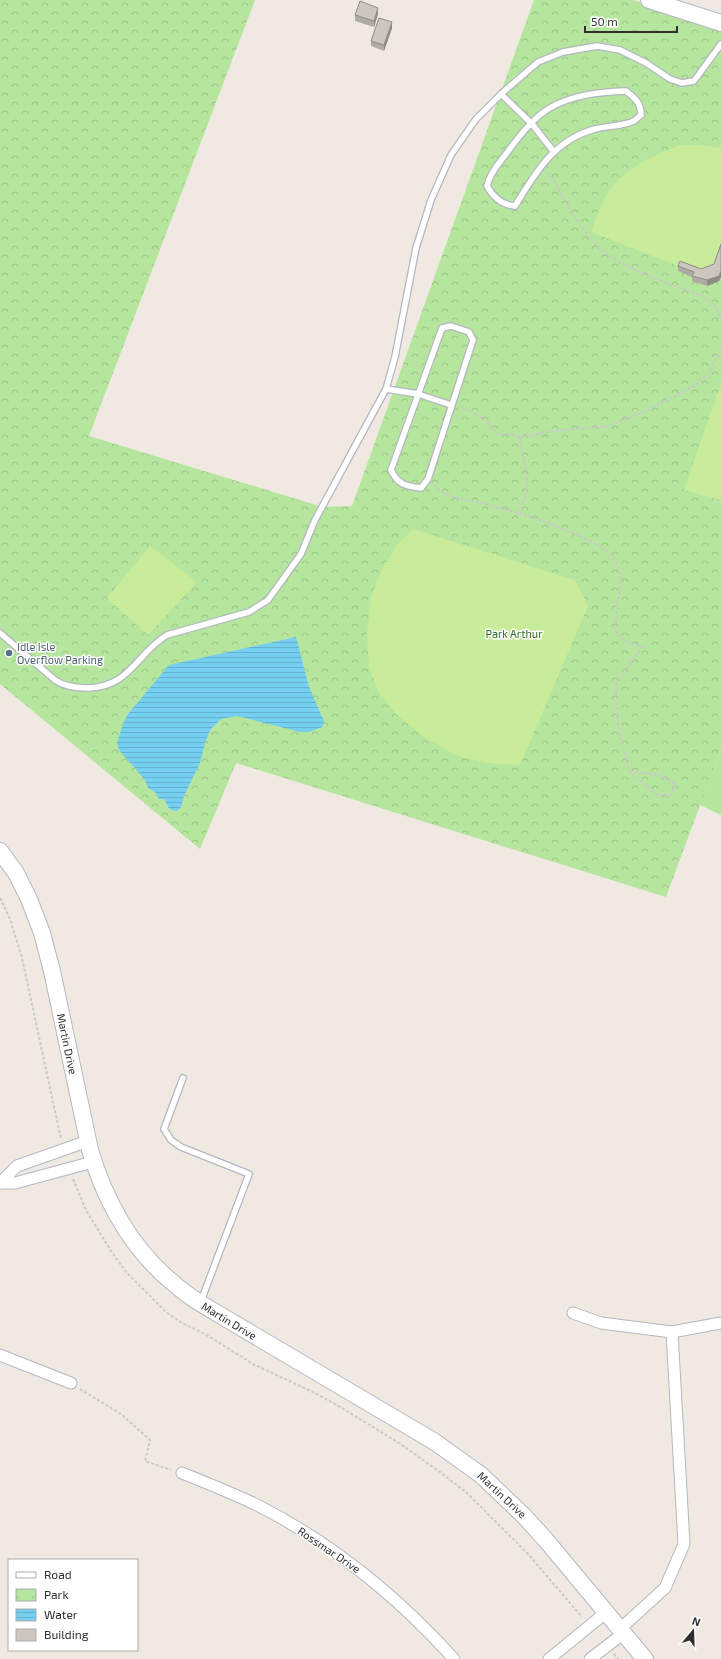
<svg xmlns="http://www.w3.org/2000/svg" width="721" height="1659" viewBox="0 0 721 1659" font-family="'Exo 2',sans-serif">
	<defs>
		<pattern id="park-crowns" width="20" height="18" patternUnits="userSpaceOnUse"><rect width="20" height="18" fill="#b6e59e"/><path d="M2 6a3 3 0 1 1 6 0M12 15a3 3 0 1 1 6 0" fill="none" stroke="#9dc588"/></pattern>
		<pattern id="water-rules" width="6" height="5" patternUnits="userSpaceOnUse"><rect width="6" height="5" fill="#75cff0"/><path d="M0 2.5h6" fill="none" stroke="#66b2ce"/></pattern>
	</defs>
	<rect width="100%" height="100%" fill="#efe9e1"/>
	<polygon fill="#b6e59e" points="721,749 721,815 700,805"/>
	<polygon fill="url(#park-crowns)" points="0,0 255,0 89,436 323,507 352,506 534,0 634,0 721,32 721,749 666,897 236,763 200,849 0,684"/>
	<g fill="#c9ec9a">
		<path d="M681,145H702L721,148V250L714,270L701,275L591,232C595,222 598,212 602,203C618,171 650,156 681,145Z"/>
		<polygon points="721,383 721,500 684,490"/>
		<polygon points="413,529 575,580 588,606 520,765 486,763 455,755 423,736 397,715 379,693 369,667 367,634 371,598 381,571 397,545"/>
		<polygon points="150,546 197,582 148,635 107,598"/>
	</g>
	<path fill="url(#water-rules)" d="M296,637L309,687L324,721L322,727L309,732H300L237,716L221,719L210,730L205,743L200,763L184,796L181,807L177,811C168,811 168,806 164,799H159L155,792L148,788L145,780L119,750L117,743L123,724L128,714L169,665Z"/>
	<g fill="none" stroke-linecap="round" stroke-linejoin="round">
		<g stroke="#b4b7c1" stroke-width="8">
			<g id="lane">
				<path d="M626,91C635,98 641,103 641,115C639,116 637,119 634,121C624,126 606,126 595,129C554,140 536,172 515,206C502,205 493,197 487,186C490,174 498,164 506,154C517,139 531,120 548,109C571,95 599,92 626,91Z"/>
				<polyline points="501,94 532,124 554,152"/>
				<path d="M451,326L469,332L473,340L428,479L421,488C406,486 398,485 391,470L442,328Z"/>
				<polyline points="386,389 418,394 451,405"/>
				<path d="M0,633L55,680C65,687 76,688 88,688C130,687 136,654 167,635L249,612L268,600L301,554L315,520L386,389L395,357L416,248L431,200L451,155L476,119L501,94L538,62L563,52L597,46L620,50L646,63L670,79L682,83L694,81L721,44"/>
				<polyline points="183,1078 164,1129 171,1140 181,1147 249,1174 201,1301"/>
			</g>
		</g>
		<g stroke="#b4b7c1" stroke-width="13">
			<g id="street">
				<polyline points="0,1183 17,1166 88,1141"/>
				<polyline points="0,1183 15,1183 93,1162"/>
				<polyline points="573,1313 601,1323 672,1332 684,1544 665,1588 620,1629"/>
				<polyline points="672,1332 721,1323"/>
				<polyline points="0,1355 71,1383"/>
				<path d="M182,1473C207,1483 232,1493 257,1505C332,1543 398,1597 454,1659"/>
				<polyline points="549,1659 598,1619 605,1610"/>
				<polyline points="590,1659 624,1633"/>
			</g>
		</g>
		<g stroke="#b4b7c1" stroke-width="18">
			<g id="secondary">
				<polyline points="649,0 721,23"/>
				<path d="M0,851L16,873L29,899L42,933L52,971L90,1150C105,1200 131,1248 172,1282C186,1295 203,1305 220,1315L435,1442L481,1475L525,1517L545,1539L645,1659"/>
			</g>
		</g>
		<g stroke="#c9c9c9" stroke-width="2" stroke-dasharray="3 2" stroke-linecap="butt">
			<path d="M547,173C554,179 557,187 562,196C570,210 579,224 589,237C613,268 667,282 704,297L713,303L721,319"/>
			<path d="M461,408C477,413 487,419 497,434L513,435L520,437L553,431L609,426L646,411L696,385L708,374L721,349"/>
			<polyline points="520,437 527,480 527,489 520,513"/>
			<path d="M434,486C445,498 469,500 485,504C521,513 557,524 591,542C599,546 607,550 613,557C626,571 616,605 616,622C616,626 615,631 618,634C622,641 635,644 642,647L616,684L618,725L629,771L659,775L676,784L670,796L655,794L629,771"/>
			<polyline points="0,898 10,919 22,958 61,1139"/>
			<polyline points="73,1179 86,1210 111,1251 126,1272 166,1312 182,1323 205,1334 253,1364 317,1394 342,1408 399,1443 440,1472 467,1493 528,1554 582,1617"/>
			<polyline points="80,1389 121,1414 150,1440 145,1461 171,1470"/>
			<polyline points="614,1654 618,1659"/>
		</g>
		<use href="#lane" stroke="#fff" stroke-width="5.5"/>
		<use href="#street" stroke="#fff" stroke-width="11"/>
		<use href="#secondary" stroke="#fff" stroke-width="16"/>
	</g>
	<g fill="#afaba4">
		<polygon points="378,14 374,27 355,21 355,15"/>
		<polygon points="392,28 384,51 371,46 371,41"/>
		<polygon points="721,244 721,277 719,281 707,286 692,281 692,277 678,271 678,266 701,269 714,264"/>
	</g>
	<g fill="#8e8b86">
		<polygon points="378,8 378,14 374,27 374,21"/>
		<polygon points="392,22 392,28 384,51 384,45"/>
		<polygon points="721,271 721,277 719,281 707,286 707,280"/>
	</g>
	<g fill="#cbc7bf" stroke="#8e8b86">
		<polygon points="360,1 378,8 374,21 355,15"/>
		<polygon points="379,18 392,22 384,45 371,41"/>
		<polygon points="721,244 721,271 719,276 707,280 692,276 694,272 678,266 680,261 701,269 714,264"/>
	</g>
	<circle fill="#5c6f8a" stroke="#fff" stroke-width="1.5" cx="9" cy="653" r="4"/>
	<g text-anchor="middle" stroke-width="3" stroke-linejoin="round" paint-order="stroke">
		<g font-size="11" fill="#2c6e1b" stroke="#fff">
			<text x="514" y="638">Park Arthur</text>
		</g>
		<g font-size="11" fill="#4e5e75" stroke="#fff" text-anchor="start">
			<text x="17" y="651">Idle Isle<tspan x="17" dy="13">Overflow Parking</tspan></text>
		</g>
		<g font-size="11" fill="#2e2e2e" stroke="#fff">
			<text transform="translate(67 1044) rotate(78)" y="4">Martin Drive</text>
			<text transform="translate(229 1321) rotate(31)" y="4">Martin Drive</text>
			<text transform="translate(502 1495) rotate(43)" y="4">Martin Drive</text>
			<text transform="translate(329 1550) rotate(34)" y="4">Rossmar Drive</text>
		</g>
	</g>
	<rect x="8" y="1559" width="130" height="92" fill="#ffffff" stroke="#ababab"/>
	<rect x="16" y="1572" width="20" height="6" fill="#ffffff" stroke="#ababab"/>
	<text x="44" y="1579" font-size="12" fill="#2e2e2e">Road</text>
	<rect x="16" y="1589" width="20" height="12" fill="url(#park-crowns)" stroke="#ababab"/>
	<text x="44" y="1599" font-size="12" fill="#2e2e2e">Park</text>
	<rect x="16" y="1609" width="20" height="12" fill="url(#water-rules)" stroke="#ababab"/>
	<text x="44" y="1619" font-size="12" fill="#2e2e2e">Water</text>
	<rect x="16" y="1629" width="20" height="12" fill="#cbc7bf" stroke="#ababab"/>
	<text x="44" y="1639" font-size="12" fill="#2e2e2e">Building</text>
	<g transform="translate(693 1631) rotate(19)" stroke="#ffffff" stroke-width="3" paint-order="stroke">
	<path d="M0-3L7 15L0 10L-7 15Z" fill="#2e2e2e"/>
	<text y="-6" font-size="11" font-weight="bold" text-anchor="middle" fill="#2e2e2e">N</text>
	</g>
	<path d="M585 26v6h92v-6" fill="none" stroke="#2e2e2e" stroke-width="2"/>
	<text x="591" y="26" font-size="12" fill="#2e2e2e" stroke="#ffffff" stroke-width="3" paint-order="stroke">50 m</text>
</svg>
